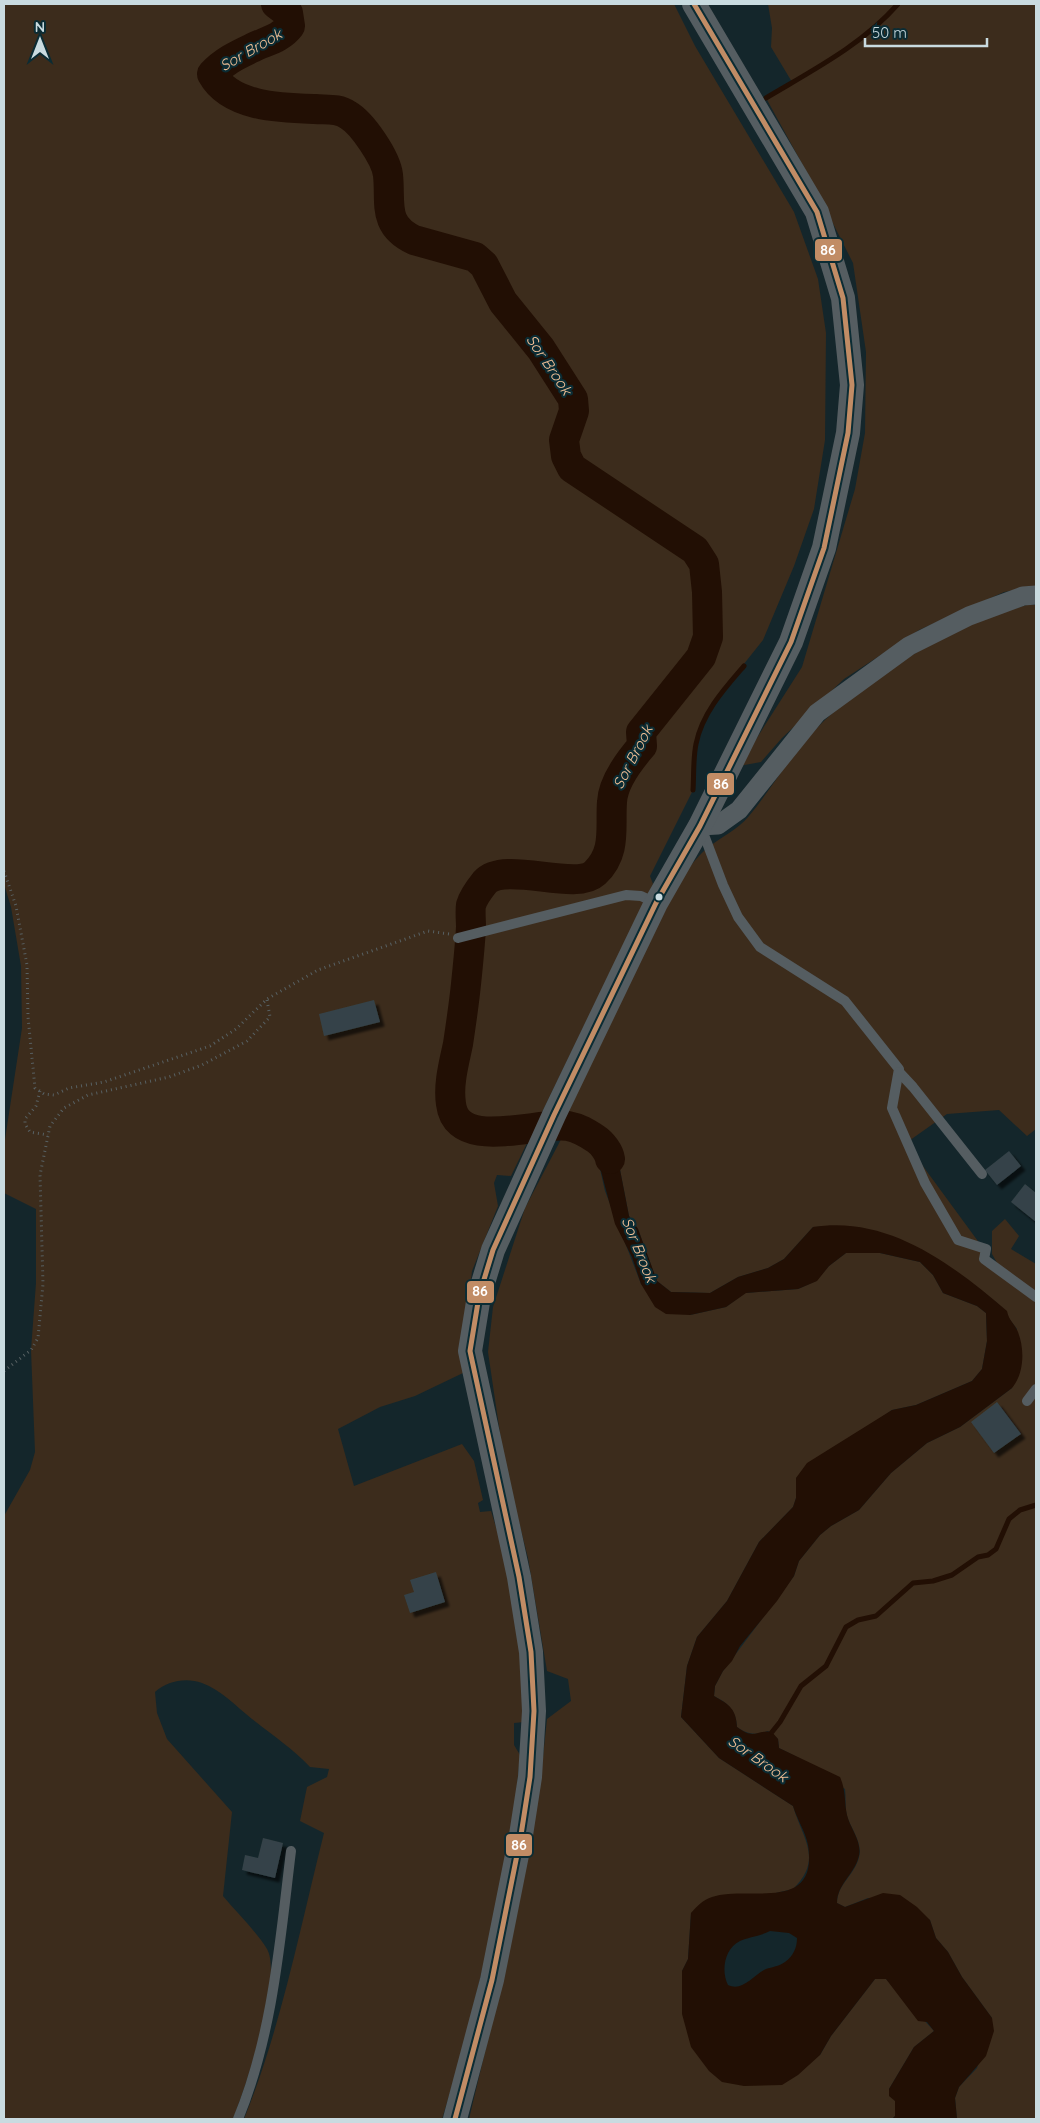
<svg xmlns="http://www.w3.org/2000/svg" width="1040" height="2123" viewBox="0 0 1040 2123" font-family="Quicksand,sans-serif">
	<defs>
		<filter id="shadow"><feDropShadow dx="4.5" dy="4.5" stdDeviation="1" flood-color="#0009"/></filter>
	</defs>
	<rect width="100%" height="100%" fill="#14262b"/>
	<g fill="#3c2c1c">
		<path d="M4,4H674L695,46L794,212L818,279L826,333L825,440L814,509L794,566L763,640L720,694L704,720L696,743L693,790L650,876L653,884L511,1176L497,1175L494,1183L498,1206L472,1271L465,1329L463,1373L415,1396L380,1407L338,1429L354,1486L462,1444L474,1461L483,1500L478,1503L480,1512L491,1511L513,1581L522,1649L524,1722L514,1723V1745L520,1755L513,1827L487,1951L459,2063L442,2119H244C281,2028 300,1928 324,1833L300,1821L307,1787L327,1777L329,1769L310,1767C293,1749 272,1735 252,1719C236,1706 221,1690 202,1683C186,1677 167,1681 155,1692L157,1713L167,1739L232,1812L223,1896C237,1913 256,1931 267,1949C283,1977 245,2089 233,2119H4V1516L30,1470L35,1452L31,1350L36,1283V1209L4,1193V1146L22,1028L21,966L11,907L4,884Z"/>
		<polygon points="768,4 1036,4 1036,586 1004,592 919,630 844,679 782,738 761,762 739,766 802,667 855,489 865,433 866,352 853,263 811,180 766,98 792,82 771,47 772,28"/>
		<path d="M1027,605H1036V1129L1027,1136L999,1110L947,1114L906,1143L983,1248L984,1259L1001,1270L992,1254V1231L1005,1219L1019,1236L1011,1249L1036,1264V2119H957L955,2098L959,2087L977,2068L992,2018L962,1977L948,1952L936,1938L930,1920L868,1898L845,1907L837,1903C837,1884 855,1875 859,1857C863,1843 851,1829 847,1816C845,1808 846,1797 845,1789L801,1759L779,1748L778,1739L768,1731C756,1735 748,1735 737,1727C736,1710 729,1704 714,1696L715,1686L723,1671L794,1576L799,1561L820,1535L831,1526L859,1510L891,1473L927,1443L960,1427L1012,1388L1017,1329L997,1303L976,1286L844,1226L813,1227L784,1259L768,1268L738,1277L710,1293L671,1292L657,1281L638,1229L629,1216L615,1144L584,1132L597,1156L605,1191L641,1284L690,1315L726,1307L745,1293L798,1289L816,1281L829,1266L846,1253H880L920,1262L933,1275L943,1293L977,1306L986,1313L987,1341L982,1369L972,1381L916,1405L892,1410L796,1478V1498L793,1507L759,1542L727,1601L697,1637L687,1666L681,1717L719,1758L793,1806C802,1838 824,1859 793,1889L691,1913L688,1959L682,1971L683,1990L820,2055L831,2036L875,1979H886L934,2031L914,2047L889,2089L895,2101V2116L892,2119H469L494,2014L541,1776L547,1719L571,1701L568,1679L547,1671L528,1558L505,1467L488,1352L493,1307L525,1208L568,1126H561L681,877C690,867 699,854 710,846C723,836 737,830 749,816C769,792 785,764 806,740C855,683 954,623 1027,605Z"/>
	</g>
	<path fill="#220f04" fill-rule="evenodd" d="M584,1131L615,1144L629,1216L638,1229L657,1281L671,1292L710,1293L738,1277L768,1268L784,1259L813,1227C889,1215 953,1265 1007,1311C1009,1321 1015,1324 1018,1332C1025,1350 1024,1374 1012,1388L960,1427L927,1443L891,1473L859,1510L831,1526L820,1535L799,1561L794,1576L777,1601L740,1646L732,1661L723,1671L715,1686L714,1696C730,1705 736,1709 737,1727C755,1741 757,1729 772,1732L778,1739L779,1748L840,1777C846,1790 844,1801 847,1815C850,1829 864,1843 858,1859C853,1875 837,1885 837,1903L845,1907L883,1893L900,1895L917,1907L930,1920L936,1938L948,1952L962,1977L992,2018L994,2031L986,2056L959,2087L955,2098L957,2119H892L895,2116V2101L889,2096V2089L914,2047L934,2031L927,2022L918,2021L886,1979H875L831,2036L820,2055L798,2075L782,2085L744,2086L722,2082L709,2071L691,2047L682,2014V1971L688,1959L691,1913C697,1906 703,1900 712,1897C748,1885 819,1914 808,1845C806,1833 797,1819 793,1806L719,1758L681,1717L687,1666L697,1637L727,1601L759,1542L793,1507L796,1498V1478L807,1463L892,1410L916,1405L972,1381L982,1369L987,1341L986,1313L977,1306L943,1293L933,1275L920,1262L880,1253H846L829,1266L817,1281L798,1289L746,1293L726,1307L690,1315L666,1314L655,1307L641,1284L632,1257L615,1224L597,1156ZM770,1931L789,1933L797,1938C797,1948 793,1956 785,1962C780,1966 772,1967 766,1969C753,1975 743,1992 728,1985C721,1971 724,1949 740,1941C748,1937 761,1936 770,1931Z"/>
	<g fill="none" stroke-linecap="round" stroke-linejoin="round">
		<g stroke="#220f04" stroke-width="5">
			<path d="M766,98C813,70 862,45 898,4"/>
			<path d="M693,790C694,775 693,758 696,744C702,713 725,688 744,666"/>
			<polyline points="772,1732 780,1722 801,1686 826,1666 846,1627 858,1620 876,1616 913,1583 933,1581 952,1575 978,1557 988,1555 996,1549 1009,1519 1020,1510 1036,1505"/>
		</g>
		<path stroke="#220f04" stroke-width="30" d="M276,4L288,13L290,26C280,39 266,41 252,48C237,55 223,62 212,74C230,107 281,108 315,109C327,110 338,108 348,115C362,123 386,158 388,175C391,203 382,225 414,240L475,257L484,265L503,302L541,349L573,399L574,411L564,440L566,456L572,468L695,550L704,564L707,592L708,637L701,657L641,732L642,746C629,761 613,782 612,802C610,828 617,852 595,873C575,892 505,860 485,882C481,887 473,898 471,905C470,911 471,921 471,927C470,946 468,965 466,984C464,1004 461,1024 458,1044C454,1063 448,1084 451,1104C457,1153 538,1121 568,1126C579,1128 587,1133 596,1139C602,1143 609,1152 610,1159"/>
	</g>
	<g fill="#354348" filter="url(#shadow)">
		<polygon points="374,1000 380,1022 324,1036 319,1014"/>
		<polygon points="1009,1151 1021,1166 997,1185 985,1170"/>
		<polygon points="1025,1184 1036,1193 1036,1222 1011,1202"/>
		<polygon points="997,1402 1021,1434 994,1453 971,1422"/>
		<polygon points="436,1572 445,1602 410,1613 404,1595 414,1592 410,1580"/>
		<polygon points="263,1838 283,1843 275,1878 242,1870 245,1855 258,1858"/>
	</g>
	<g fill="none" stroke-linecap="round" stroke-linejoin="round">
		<g stroke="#586163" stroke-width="3" stroke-dasharray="1 4" stroke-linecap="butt">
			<polyline points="4,871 16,906 27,965 28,1017 35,1088 44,1094 54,1095 69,1088 104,1082 210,1046 236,1029 267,999 318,970 428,931 449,934"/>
			<polyline points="40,1091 36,1106 25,1119 25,1124 30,1132 48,1135"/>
			<polyline points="4,1371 31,1350 38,1338 43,1284 40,1175 50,1126 64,1108 88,1095 169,1077 202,1065 247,1041 270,1017 267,1000"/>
		</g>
		<g stroke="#555d61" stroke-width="10">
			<polyline points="701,827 723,885 738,917 760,947 845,1001 899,1069 892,1108 925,1183 958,1240 986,1249 984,1259 1036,1297"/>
			<polyline points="458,938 626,895 641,896 656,903"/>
			<polyline points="899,1072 913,1087 982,1174"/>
			<polyline points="1027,1401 1036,1389"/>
			<path d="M238,2119C273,2034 280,1941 291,1851"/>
		</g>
		<polyline stroke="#555d61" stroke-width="19" points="700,826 718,825 739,810 817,713 909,646 969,616 1023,596 1036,595"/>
		<polyline stroke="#555d61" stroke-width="24" points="455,2119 492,1980 521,1835 530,1777 534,1711 531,1652 519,1577 470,1351 479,1296 493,1250 554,1115 656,903 700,826 791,642 824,548 848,433 852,385 843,298 817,212 694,4"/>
		<g stroke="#0b2c34" stroke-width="9">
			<polyline id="bus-1" points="455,2119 492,1980 521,1835 530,1777 534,1711 531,1652 519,1577 470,1351 479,1296 493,1250 554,1115 656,903 700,826 791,642 824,548 848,433 852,385 843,298 817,212 694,4"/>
		</g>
		<use href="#bus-1" stroke="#c18c65" stroke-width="5"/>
	</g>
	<circle fill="#c9dbe0" stroke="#0b2c34" stroke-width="2" cx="659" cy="897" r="4.5"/>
	<g text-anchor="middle" stroke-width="4.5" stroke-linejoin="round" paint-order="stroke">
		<g font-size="15" font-style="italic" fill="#f2c096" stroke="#0b2c34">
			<text transform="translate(251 50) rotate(-30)" y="5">Sor Brook</text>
			<text transform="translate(549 365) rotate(56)" y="5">Sor Brook</text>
			<text transform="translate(633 757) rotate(-63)" y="5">Sor Brook</text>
			<text transform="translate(639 1250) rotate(68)" y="5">Sor Brook</text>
			<text transform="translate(758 1759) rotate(35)" y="5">Sor Brook</text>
		</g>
	</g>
	<g stroke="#0b2c34" stroke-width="2">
		<rect x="814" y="238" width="29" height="24" rx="5" fill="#c18c65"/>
		<rect x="706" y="772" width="29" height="24" rx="5" fill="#c18c65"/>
		<rect x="466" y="1280" width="29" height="24" rx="5" fill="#c18c65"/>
		<rect x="505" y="1833" width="28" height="24" rx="5" fill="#c18c65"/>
	</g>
	<g font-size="14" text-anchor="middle" font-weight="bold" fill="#fff">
		<text x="828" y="255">86</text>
		<text x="721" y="789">86</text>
		<text x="480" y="1296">86</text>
		<text x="519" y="1850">86</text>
	</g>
	<rect width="1040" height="2123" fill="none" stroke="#c9dbe0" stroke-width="10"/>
	<g transform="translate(40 40)" stroke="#0b2c34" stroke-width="4" paint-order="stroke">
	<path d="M0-4L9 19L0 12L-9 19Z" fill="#c9dbe0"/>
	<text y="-8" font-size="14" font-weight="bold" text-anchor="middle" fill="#c9dbe0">N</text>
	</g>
	<path d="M865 38v8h122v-8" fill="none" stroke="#c9dbe0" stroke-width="2.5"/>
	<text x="872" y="38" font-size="15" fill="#c9dbe0" stroke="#0b2c34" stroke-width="4" paint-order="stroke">50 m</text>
</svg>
